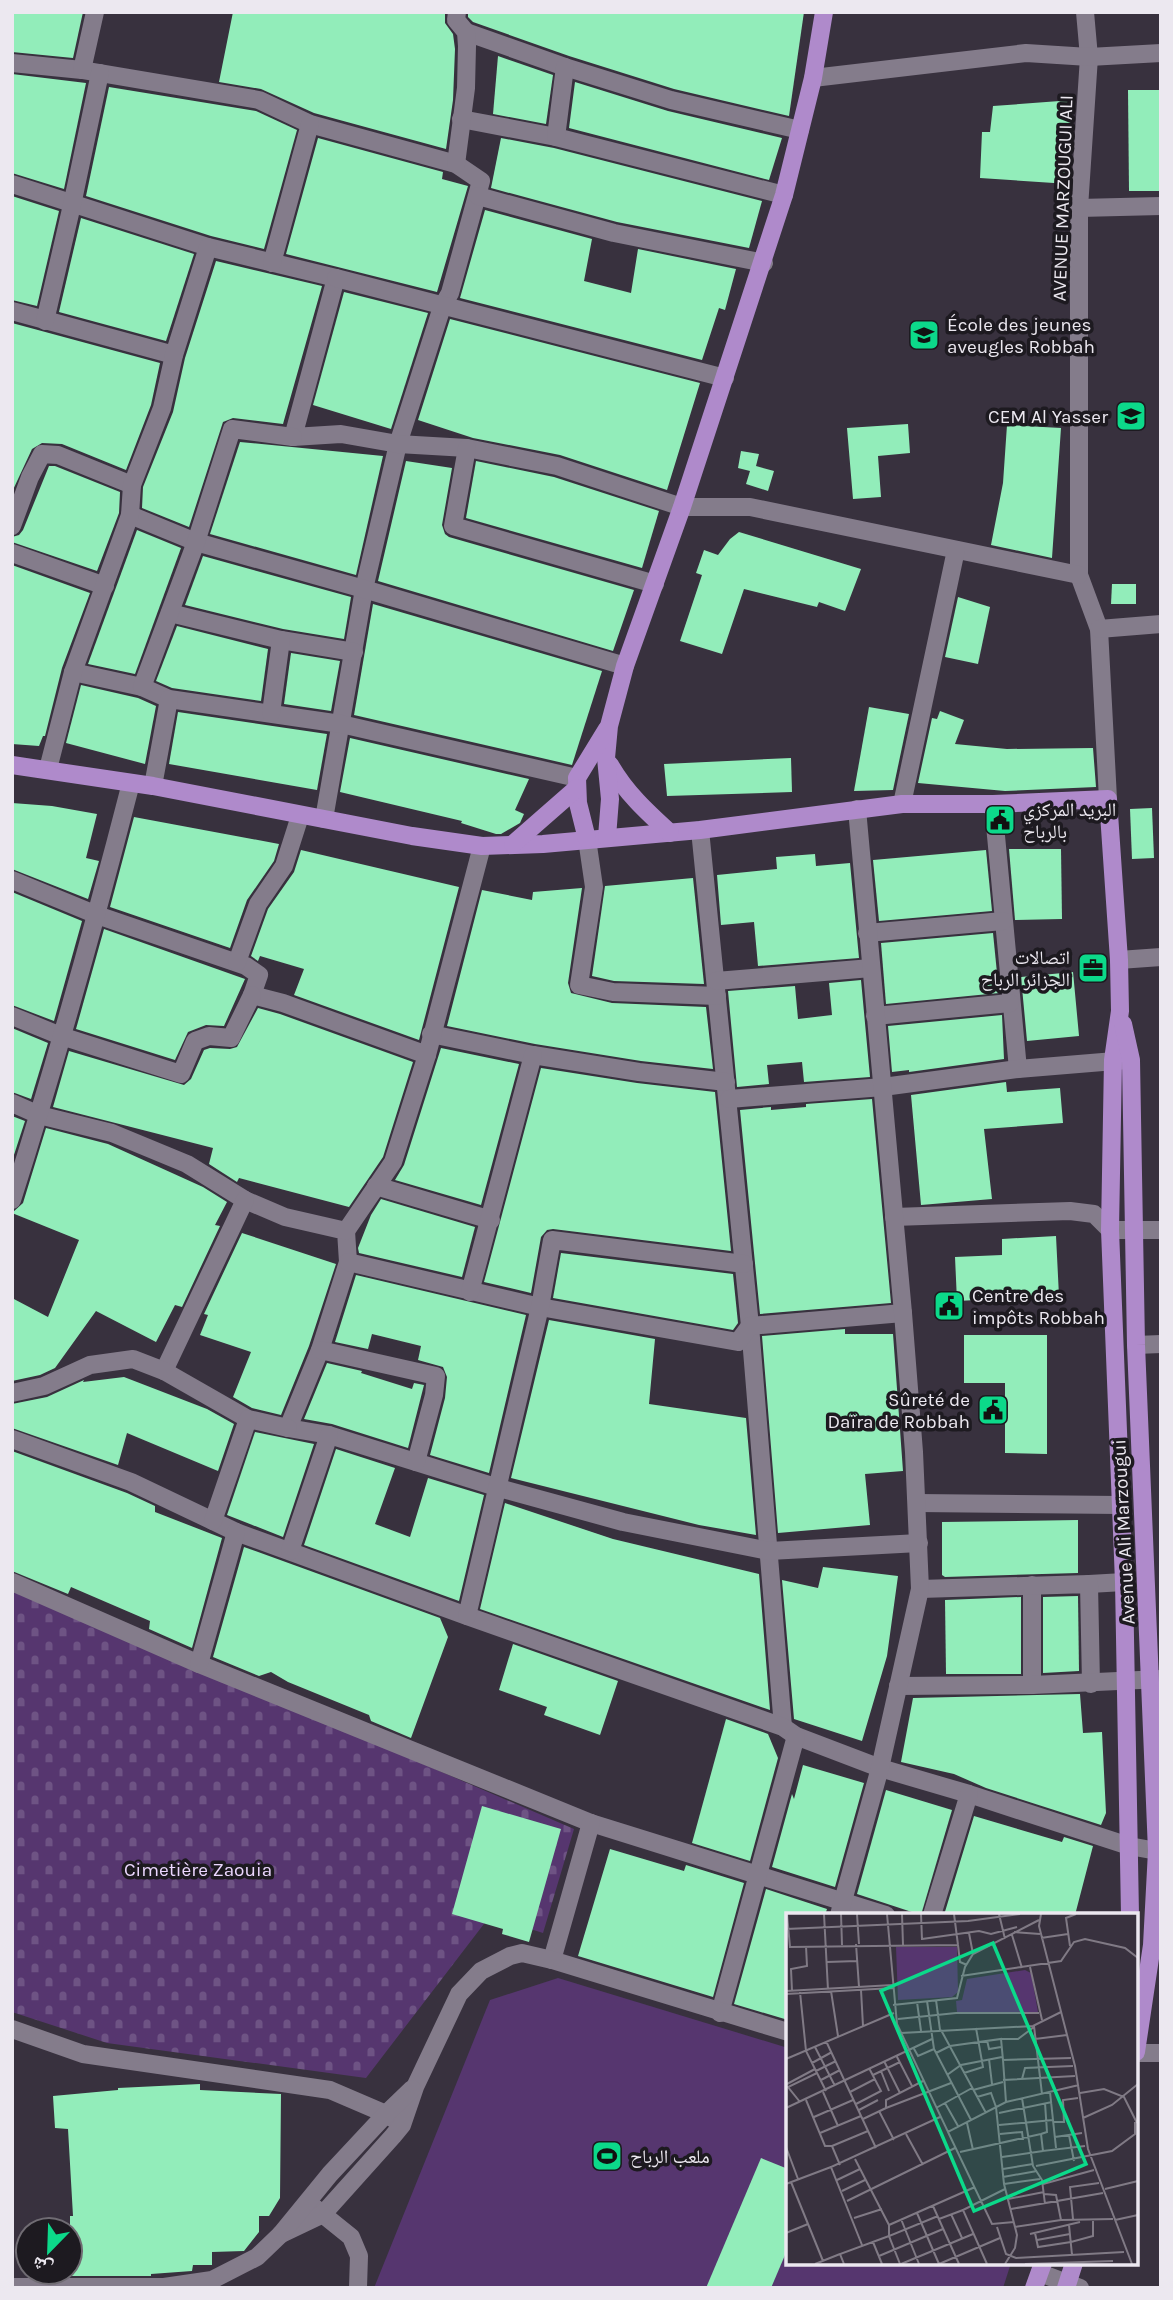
<svg xmlns="http://www.w3.org/2000/svg" width="1173" height="2300" viewBox="0 0 1173 2300" font-family="Karla,'Noto Naskh Arabic',sans-serif">
	<defs>
		<pattern id="cemetery-stones" width="16" height="16" patternUnits="userSpaceOnUse" patternTransform="scale(1.75)"><rect width="16" height="16" fill="#56366f"/><path d="M2 7V4a2 2 0 0 1 4 0v3zM10 15v-3a2 2 0 0 1 4 0v3z" fill="#6e5384"/></pattern>
	</defs>
	<rect width="100%" height="100%" fill="#38313e"/>
	<polygon fill="url(#cemetery-stones)" points="12,1587 574,1829 543,1933 490,1916 366,2078 107,2043 12,2012"/>
	<polygon fill="#56366f" points="558,1978 788,2048 788,2263 1011,2263 1003,2288 374,2288 490,2000"/>
	<g fill="#92edba">
		<polygon points="12,12 83,12 73,58 12,52"/>
		<polygon points="233,12 445,12 445,23 453,34 455,49 453,100 446,149 314,113 261,89 219,82"/>
		<polygon points="468,12 804,12 789,116 674,89 569,56 473,22 468,17"/>
		<polygon points="498,56 553,75 546,124 493,114"/>
		<polygon points="12,74 86,83 64,189 12,173"/>
		<polygon points="575,82 668,111 782,138 769,180 569,128"/>
		<polygon points="109,87 256,111 297,130 264,249 211,236 86,196"/>
		<polygon points="1128,90 1161,90 1161,191 1129,191"/>
		<polygon points="1073,100 1069,184 980,178 982,132 990,132 993,106"/>
		<polygon points="318,138 443,172 442,179 468,186 437,292 286,254"/>
		<polygon points="501,138 554,148 762,201 749,248 617,222 491,188"/>
		<polygon points="12,196 59,211 37,306 12,300"/>
		<polygon points="485,210 592,239 584,281 631,293 638,249 736,269 725,310 719,308 702,360 460,298"/>
		<polygon points="81,218 194,254 166,341 59,312"/>
		<polygon points="216,261 322,286 283,424 233,418 223,422 189,527 142,508 143,487 173,412 185,358"/>
		<polygon points="344,292 428,313 391,429 313,405"/>
		<polygon points="450,319 700,383 667,490 560,455 473,438 418,420"/>
		<polygon points="12,323 160,363 151,405 126,470 62,444 42,443 32,449 12,492"/>
		<polygon points="908,424 910,453 878,456 881,497 853,499 847,428"/>
		<polygon points="1007,425 1061,428 1052,558 991,545 1003,483"/>
		<polygon points="240,442 383,456 356,575 210,534"/>
		<polygon points="741,451 759,454 756,466 774,471 768,491 746,484 750,471 738,468"/>
		<polygon points="406,461 452,468 442,525 445,534 449,537 634,590 613,651 378,581"/>
		<polygon points="476,461 554,477 659,511 642,568 466,518"/>
		<polygon points="49,466 55,466 120,492 119,513 97,571 12,542 12,537 19,535 23,530"/>
		<polygon points="137,530 181,548 135,674 88,664"/>
		<polygon points="739,532 861,569 845,611 819,602 817,607 744,589 722,654 680,641 702,575 696,573 704,550 718,555 730,539"/>
		<polygon points="203,556 351,597 344,639 283,629 185,605"/>
		<polygon points="12,565 90,593 62,668 45,736 43,736 39,746 12,744"/>
		<polygon points="1112,584 1136,584 1136,604 1111,604"/>
		<polygon points="958,597 990,607 978,664 945,657"/>
		<polygon points="373,604 602,671 572,765 354,715"/>
		<polygon points="177,626 268,649 261,701 172,688 156,681"/>
		<polygon points="291,653 340,661 331,711 284,704"/>
		<polygon points="81,685 138,698 156,706 145,764 66,743"/>
		<polygon points="869,707 909,714 893,790 854,791"/>
		<polygon points="940,711 964,720 955,744 1007,749 1093,748 1096,787 1005,791 918,783 932,718 937,719"/>
		<polygon points="178,712 327,734 317,790 169,764"/>
		<polygon points="350,738 529,779 515,810 524,814 520,823 501,834 496,834 461,823 462,821 340,792"/>
		<polygon points="791,758 792,792 667,796 664,764"/>
		<polygon points="12,803 52,806 97,814 86,858 99,861 88,899 12,869"/>
		<polygon points="1152,808 1154,858 1132,859 1130,809"/>
		<polygon points="134,817 279,844 274,861 247,900 230,948 110,907"/>
		<polygon points="1009,849 1061,849 1062,919 1015,920"/>
		<polygon points="301,850 459,887 419,1040 294,995 304,969 260,956 258,961 251,956 268,909 294,872"/>
		<polygon points="986,850 992,911 879,921 873,860"/>
		<polygon points="815,854 816,866 850,863 859,958 758,966 754,922 721,925 717,875 777,869 776,857"/>
		<polygon points="693,878 704,984 614,981 592,976 605,886"/>
		<polygon points="582,888 568,983 571,993 612,1003 706,1007 713,1069 641,1061 535,1044 447,1026 482,890 532,900 533,892"/>
		<polygon points="12,892 82,921 54,1021 12,1005"/>
		<polygon points="104,929 245,979 224,1026 206,1025 188,1032 175,1060 76,1029"/>
		<polygon points="993,933 999,993 886,1004 881,943"/>
		<polygon points="1100,959 1102,980 1081,981 1079,960"/>
		<polygon points="1073,972 1079,1036 1027,1041 1021,977"/>
		<polygon points="861,980 870,1077 804,1082 802,1062 767,1065 769,1084 737,1087 728,991 795,986 798,1019 832,1015 829,983"/>
		<polygon points="258,1008 280,1014 413,1062 383,1157 349,1207 239,1178 237,1182 209,1164 213,1148 53,1107 69,1051 184,1085 191,1079 204,1050 210,1048 230,1049 237,1047"/>
		<polygon points="1002,1015 1004,1059 909,1072 909,1070 892,1072 888,1026"/>
		<polygon points="12,1028 48,1043 31,1099 12,1092"/>
		<polygon points="441,1048 519,1064 481,1205 395,1180 404,1165"/>
		<polygon points="541,1068 637,1083 715,1092 731,1251 553,1229 547,1230 541,1237 531,1293 484,1282"/>
		<polygon points="1006,1082 1007,1092 1060,1088 1063,1123 984,1129 992,1199 921,1205 911,1095"/>
		<polygon points="872,1099 891,1303 760,1314 740,1110 771,1107 771,1110 806,1107 806,1104"/>
		<polygon points="12,1116 25,1121 12,1161"/>
		<polygon points="46,1128 108,1144 203,1187 227,1202 215,1225 220,1226 182,1307 175,1305 156,1342 96,1311 55,1368 40,1375 12,1381 12,1298 48,1317 79,1240 12,1213 23,1203"/>
		<polygon points="381,1199 475,1227 462,1277 359,1253 358,1248 371,1215"/>
		<polygon points="242,1233 336,1264 309,1346 281,1415 252,1408 233,1397 251,1352 200,1335 208,1315 204,1314"/>
		<polygon points="1056,1236 1059,1296 957,1301 955,1257 1002,1255 1002,1239"/>
		<polygon points="561,1253 733,1274 738,1323 733,1330 553,1298"/>
		<polygon points="356,1275 526,1315 489,1473 430,1455 445,1398 447,1377 443,1367 418,1360 421,1346 372,1334 368,1349 335,1342"/>
		<polygon points="549,1320 655,1339 649,1404 746,1418 756,1535 699,1525 511,1478"/>
		<polygon points="845,1329 845,1334 893,1334 903,1471 865,1474 870,1525 778,1533 762,1336"/>
		<polygon points="964,1335 1047,1335 1047,1454 1005,1453 1005,1383 964,1383"/>
		<polygon points="327,1363 362,1371 361,1373 412,1389 414,1383 424,1385 408,1448 332,1424 304,1419"/>
		<polygon points="124,1377 207,1409 234,1424 218,1471 127,1433 118,1465 12,1428 12,1404 47,1397 84,1380 83,1382"/>
		<polygon points="255,1432 314,1444 283,1537 227,1515"/>
		<polygon points="336,1449 395,1468 375,1524 410,1537 428,1478 484,1495 459,1601 304,1545"/>
		<polygon points="12,1451 127,1493 155,1506 155,1512 222,1538 192,1648 149,1629 150,1621 71,1587 68,1594 12,1571"/>
		<polygon points="505,1503 613,1539 759,1574 770,1710 480,1609"/>
		<polygon points="1078,1520 1078,1573 945,1577 942,1575 942,1522"/>
		<polygon points="244,1547 440,1618 448,1637 411,1738 371,1721 369,1715 288,1682 271,1672 259,1676 213,1657"/>
		<polygon points="823,1567 898,1576 887,1656 862,1741 794,1719 782,1580 818,1588"/>
		<polygon points="1078,1596 1079,1671 1043,1673 1043,1597"/>
		<polygon points="1021,1597 1021,1674 946,1674 945,1600"/>
		<polygon points="513,1644 618,1681 600,1735 544,1715 547,1707 499,1690"/>
		<polygon points="1080,1694 1083,1733 1102,1732 1106,1813 1101,1825 986,1788 954,1774 901,1762 913,1698"/>
		<polygon points="726,1719 768,1734 778,1758 750,1861 692,1843"/>
		<polygon points="803,1765 864,1783 835,1887 772,1867 792,1794 794,1799"/>
		<polygon points="886,1790 952,1810 921,1915 857,1894"/>
		<polygon points="482,1806 561,1829 529,1942 502,1934 503,1929 452,1914"/>
		<polygon points="974,1816 1062,1842 1064,1837 1093,1846 1075,1915 944,1915"/>
		<polygon points="610,1849 684,1871 686,1865 744,1883 713,1997 578,1956"/>
		<polygon points="766,1889 827,1909 825,1915 788,1915 788,2020 734,2004"/>
		<polygon points="200,2084 200,2090 281,2094 280,2198 269,2216 259,2216 259,2232 244,2251 212,2252 212,2265 193,2265 192,2271 151,2274 151,2276 70,2276 70,2216 73,2216 68,2129 55,2128 53,2096 118,2090 118,2088"/>
		<polygon points="761,2158 788,2169 788,2248 771,2288 706,2288"/>
	</g>
	<g fill="none" stroke-linecap="round" stroke-linejoin="round">
		<g stroke="#847c8b" stroke-width="18">
			<polyline points="1085,12 1089,57 1079,208 1079,575 1099,629 1108,799"/>
			<polyline points="466,32 565,67 671,100 800,130"/>
			<polyline points="12,63 82,70 259,100 310,124 456,164 481,181 450,293 442,307 398,444 364,589 324,819"/>
			<polyline points="82,70 95,12"/>
			<polyline points="813,78 1026,53 1089,57 1161,53"/>
			<polyline points="461,119 556,137 784,195"/>
			<polyline points="556,137 565,67"/>
			<polyline points="456,164 466,88 467,46 466,32 456,20 457,12"/>
			<polyline points="12,184 208,247 336,278 293,437 341,434 398,444 467,448 557,466 682,507 750,507 1079,575"/>
			<polyline points="478,196 614,233 764,263"/>
			<polyline points="1079,208 1161,206"/>
			<polyline points="272,263 310,124"/>
			<polyline points="336,278 725,378"/>
			<polyline points="12,311 174,355"/>
			<polyline points="45,321 72,205 100,73"/>
			<polyline points="467,448 453,526 655,584"/>
			<polyline points="130,515 196,542 364,589 625,666"/>
			<polyline points="12,526 30,477 42,454 58,455 132,485"/>
			<polyline points="12,553 105,586"/>
			<polyline points="170,613 281,640 354,652"/>
			<polyline points="1099,629 1161,624"/>
			<polyline points="73,672 142,687 169,699 341,724 577,778"/>
			<polyline points="142,687 196,542 232,429 293,437"/>
			<polyline points="271,713 281,640"/>
			<polyline points="48,769 73,672 130,515 132,485 162,408 174,355 208,247"/>
			<polyline points="153,786 169,699"/>
			<polyline points="902,804 956,550"/>
			<polyline points="993,804 1018,1069"/>
			<polyline points="700,830 750,1326 783,1727"/>
			<polyline points="587,839 594,887 579,985 613,992 717,996"/>
			<polyline points="12,880 97,915 246,966 259,975 252,995 283,1003 427,1055"/>
			<polyline points="867,933 1003,921"/>
			<polyline points="1119,960 1161,957"/>
			<polyline points="237,962 258,904 284,866 300,816"/>
			<polyline points="716,981 871,968"/>
			<polyline points="12,1016 61,1036 181,1074 195,1041 209,1036 231,1038 252,995"/>
			<polyline points="875,1016 1010,1003"/>
			<polyline points="431,1034 533,1055 639,1072 726,1082"/>
			<polyline points="729,1099 883,1087 1018,1069 1127,1060"/>
			<polyline points="12,1103 39,1115 112,1133 187,1164 245,1200 285,1217 346,1231 348,1262 320,1350 288,1428 329,1435 499,1488 623,1522 769,1551 919,1543"/>
			<polyline points="376,1186 491,1220"/>
			<path d="M12,1200C56,1062 95,923 131,783"/>
			<polyline points="894,1217 1070,1211 1094,1214 1110,1230 1161,1230"/>
			<polyline points="346,1231 393,1162 427,1055 482,846"/>
			<polyline points="348,1262 540,1307 738,1342 750,1326 903,1313"/>
			<polyline points="470,1292 533,1055"/>
			<polyline points="1136,1345 1161,1344"/>
			<polyline points="320,1350 436,1376 434,1395 416,1462"/>
			<polyline points="164,1371 245,1200"/>
			<polyline points="12,1393 44,1386 90,1365 133,1359 164,1371 248,1419 288,1428"/>
			<polyline points="12,1439 131,1482 236,1532 467,1616 783,1727 796,1736 880,1768 969,1794 1129,1846 1157,1851"/>
			<polyline points="917,1503 1120,1505"/>
			<polyline points="213,1521 248,1419"/>
			<polyline points="290,1551 329,1435"/>
			<polyline points="12,1582 199,1664 591,1823 886,1915"/>
			<polyline points="1089,1584 1124,1582"/>
			<polyline points="1032,1585 1032,1685"/>
			<polyline points="920,1589 1089,1584 1091,1684"/>
			<polyline points="467,1616 540,1307 552,1240 744,1264"/>
			<polyline points="199,1664 236,1532"/>
			<polyline points="898,1686 1032,1685 1161,1679"/>
			<polyline points="839,1915 880,1768 920,1589 914,1452 903,1313 857,809"/>
			<polyline points="932,1915 969,1794"/>
			<polyline points="552,1960 591,1823"/>
			<polyline points="720,2013 796,1736"/>
			<polyline points="12,2029 83,2054 330,2090 386,2114 394,2119"/>
			<polyline points="1136,2053 1161,2053"/>
			<polyline points="315,2208 351,2237 359,2256 358,2288"/>
			<polyline points="281,2234 323,2214 393,2136 402,2125 415,2087 459,1994 481,1971 510,1956 522,1953 552,1960 788,2032"/>
			<polyline points="1040,2273 1080,2288"/>
			<polyline points="12,2287 164,2287 212,2280 257,2257 281,2234 330,2174 386,2114 412,2089"/>
		</g>
		<g stroke="#af8acb" stroke-width="18">
			<polyline points="12,765 153,786 412,836 482,846 543,844 700,830 902,804 993,804 1108,799 1119,960 1120,1011 1113,1060 1110,1230 1124,1582 1130,1915"/>
			<path d="M610,765C626,793 647,812 670,833"/>
			<polyline points="607,837 610,799 606,758 609,726 625,666 682,507 784,195 813,78 824,12"/>
			<polyline points="587,839 578,803 577,778 607,729"/>
			<polyline points="513,844 577,788"/>
			<polyline points="1123,1024 1131,1060 1136,1345 1157,1851 1152,1945 1136,2052"/>
			<polyline points="1034,2288 1043,2263"/>
			<polyline points="1066,2288 1074,2263"/>
		</g>
	</g>
	<defs>
		<g id="school-square" transform="scale(1.575)"><rect x="-9" y="-9" width="18" height="18" rx="4" fill="#0cd98a" stroke="#1d1a20"/><path d="M0-5L7-2L0 1L-7-2ZM-4 1L0 2.5L4 1V4Q0 6-4 4Z" fill="#111"/></g>
		<g id="civic-square" transform="scale(1.575)"><rect x="-9" y="-9" width="18" height="18" rx="4" fill="#0cd98a" stroke="#1d1a20"/><path d="M-.6-6.5H3V-4.5H.6V-3L4-1V1h2V6H-6V1h2V-1L-.6-3ZM-1.2 2.5V6h2.4V2.5Z" fill="#111"/></g>
		<g id="office-square" transform="scale(1.575)"><rect x="-9" y="-9" width="18" height="18" rx="4" fill="#0cd98a" stroke="#1d1a20"/><path d="M-6-3h4V-5.5h4V-3h4V5H-6ZM-1-4.5V-3h2v-1.5ZM-6 0V1H6V0Z" fill="#111"/></g>
		<g id="stadium-square" transform="scale(1.575)"><rect x="-9" y="-9" width="18" height="18" rx="4" fill="#0cd98a" stroke="#1d1a20"/><path d="M0-5a6.5 5 0 1 0 0 10a6.5 5 0 1 0 0-10ZM-3.5-1.8h7v3.6h-7Z" fill="#111"/></g>
	</defs>
	<g fill-rule="evenodd">
		<use href="#school-square" x="924" y="335"/>
		<use href="#school-square" x="1131" y="416"/>
		<use href="#civic-square" x="1000" y="820"/>
		<use href="#office-square" x="1093" y="968"/>
		<use href="#civic-square" x="949" y="1306"/>
		<use href="#civic-square" x="993" y="1410"/>
		<use href="#stadium-square" x="607" y="2156"/>
	</g>
	<g text-anchor="middle" stroke-width="7" stroke-linejoin="round" paint-order="stroke">
		<g font-size="19" fill="#ece8f0" stroke="#1d1a20">
			<text transform="translate(1062 198) rotate(-88)" y="7">AVENUE MARZOUGUI ALI</text>
			<text transform="translate(1123 1532) rotate(-93)" y="7">Avenue Ali Marzougui</text>
		</g>
		<g font-size="19" fill="#ece8f0" stroke="#1d1a20" text-anchor="start">
			<text x="947" y="331">École des jeunes<tspan x="947" dy="22">aveugles Robbah</tspan></text>
			<text x="1108" y="423" text-anchor="end">CEM Al Yasser</text>
			<text x="1023" y="816">البريد المركزي<tspan x="1023" dy="22">بالرباح</tspan></text>
			<text x="1070" y="964" text-anchor="end">اتصالات<tspan x="1070" dy="22">الجزائر الرباح</tspan></text>
			<text x="972" y="1302">Centre des<tspan x="972" dy="22">impôts Robbah</tspan></text>
			<text x="970" y="1406" text-anchor="end">Sûreté de<tspan x="970" dy="22">Daïra de Robbah</tspan></text>
			<text x="630" y="2163">ملعب الرباح</text>
		</g>
		<g font-size="19" fill="#ecd7ff" stroke="#1d1a20">
			<text x="198" y="1876">Cimetière Zaouia</text>
		</g>
	</g>
	<g transform="translate(786 1913)">
		<rect width="352" height="352" fill="#38313e"/>
		<path d="M239,57L245,60L252,99H171L170,88L176,87L181,66Z" fill="#56366f"/>
		<path d="M110,34H171L172,79L166,84L112,87Z" fill="#56366f"/>
		<path fill="none" stroke="#807a85" stroke-width="2" d="M1,1L4,34L172,32L174,49L181,52M38,1L42,77M55,1L56,32M71,1L73,31M101,1L111,111L162,219L220,189L293,172M116,1L117,32M135,1L136,27M168,1L172,32M213,1L219,26M255,1L253,13L289,153L302,236L346,351M0,16L182,8L234,1M228,19L254,21M183,20L187,41M226,22L236,55M255,25L282,21M136,26L193,18L205,21L231,14M70,31L73,74M284,33L280,5L290,1M41,49L71,48M244,54L256,107M175,63L275,48L288,29L299,26L339,35L352,45M75,77L77,113M0,78L107,72M6,78L5,56L21,53L20,33M45,78L52,123M14,79L20,138L40,178M0,81L107,75M150,87L154,117M141,88L148,136L185,207M131,89L135,118M107,92L171,85L179,54L187,41L253,7M112,106L170,100H253M248,113L256,181M155,117L200,200M115,120L247,113L275,99M215,126H232L248,114M249,126L281,122M201,127L203,136L215,134M40,128L90,235M29,134L49,173M127,134L132,143L148,136M150,140L164,133L215,126L217,147L285,145M110,142L126,173M0,146L108,100M203,146L206,171M217,147L220,189M98,148L114,180M26,150L46,139M30,158L50,148M95,158L103,178M178,160L197,154L190,115M87,162L114,149M161,162L175,152L216,144M236,166L239,155L287,153M35,167L54,157M217,167L289,163M1,171L29,156M187,177L217,169M37,179L52,213M64,179L89,166M264,179L270,235M294,180L318,176L338,184L351,210M191,184L205,180L210,194M236,185L247,253L256,267L259,291M20,187L39,233H46L54,252M14,189L2,174L31,160M159,190L172,213M70,191L95,178L83,155M210,194L218,271L231,322L229,335L219,351M0,195L146,126M100,195L165,170M150,195L186,175M73,197L92,187M93,198L108,227M213,200L266,189M28,204L67,187M297,205L326,192L352,171M77,206L100,195V187L137,168M268,209H278L277,187L292,185M181,210L187,237M213,212L267,207M162,219L206,311L228,309M34,220L75,203M120,221L137,252M214,221L236,219L237,227M255,221L261,219L259,190M283,222L288,248M269,224L296,220M46,233L82,218M0,234L12,266M174,239L255,221L257,238L299,233M216,244L257,238M69,246L103,312M250,253L326,238L349,221V209M217,256L247,251M217,264L251,258M51,267L74,256M5,269L37,348M0,271L45,254M218,271L254,266M257,271L308,257M319,276L352,268M56,278L79,267M258,281L270,282L275,307M222,286L258,279M61,288L169,235M147,293L173,351M225,296L317,280M131,300L153,351M165,301L176,325M68,305L96,296M115,306L133,351M153,306L177,297M287,306L284,274L313,270M329,307L352,302M283,312L286,342M211,314L220,341L230,345L338,339M229,314L275,307L327,306M0,320L22,311M249,320L252,334L285,329L307,323V308M244,321L294,309M251,327L284,321M87,329L96,351M76,332L45,254L154,204M93,343L157,316M29,351L54,341M58,351L54,341L103,323V312L189,274M114,351L103,323L152,303M115,351L187,321M153,351L214,325M201,351L177,297L219,276M239,351L327,348"/>
		<path fill="#0cd98a" fill-opacity="0.15" stroke="#0cd98a" stroke-width="3.5" d="M207,30L300,251L188,298L95,78Z"/>
		<rect width="352" height="352" fill="none" stroke="#ece8f0" stroke-width="3.5"/>
	</g>
	<rect width="1173" height="2300" fill="none" stroke="#ece8f0" stroke-width="28"/>
	<g transform="translate(49 2251) rotate(203)"><circle r="33" fill="#1d1a20" stroke="#706c73" stroke-width="2"/>
	<path d="M0-5L12 26L0 18L-12 26Z" fill="#0cd98a"/>
	<text y="-10" font-size="19" font-weight="bold" text-anchor="middle" fill="#ece8f0">ش</text>
	</g>
</svg>
